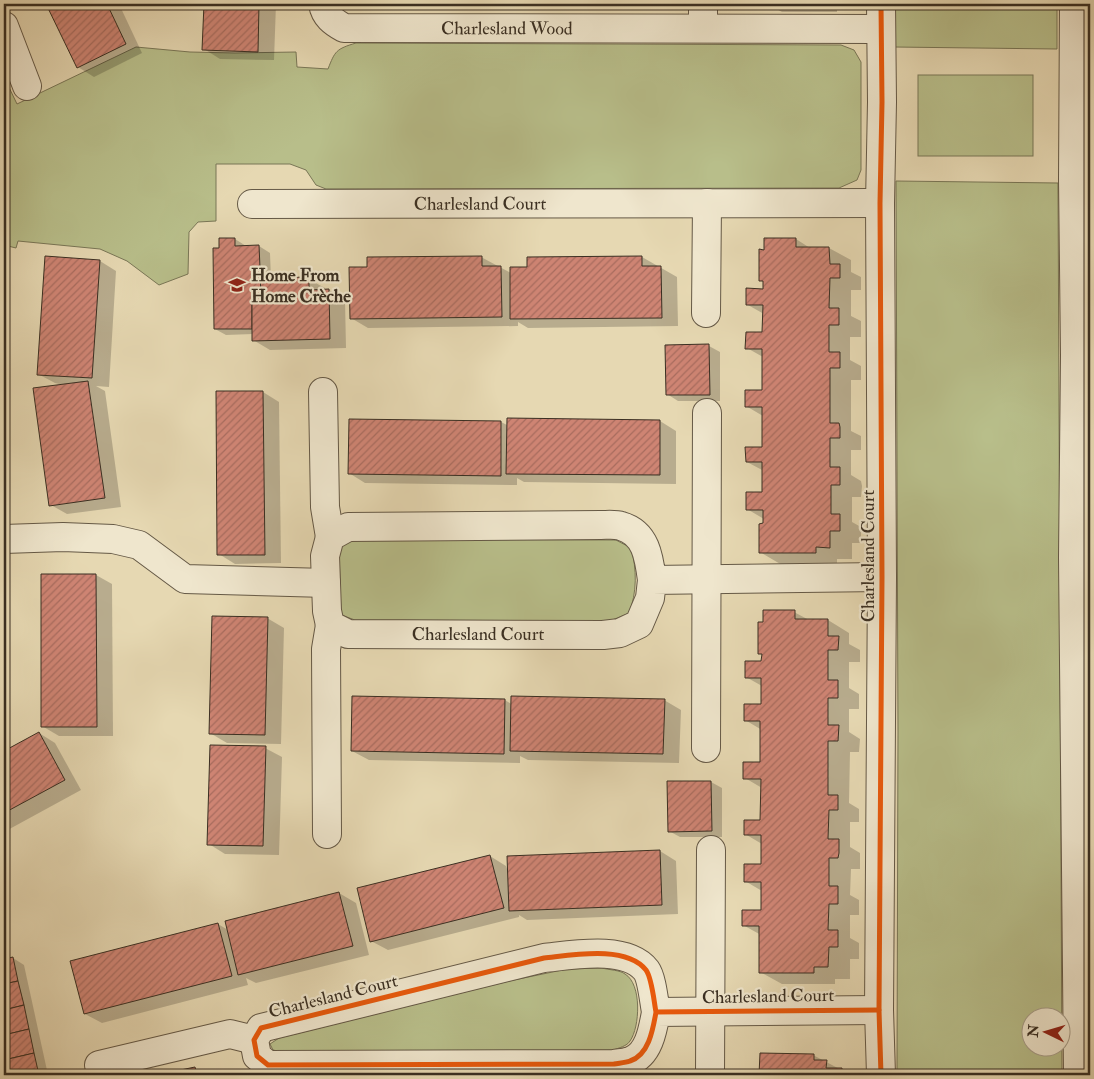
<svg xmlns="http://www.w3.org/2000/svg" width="1094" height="1079" viewBox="0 0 1094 1079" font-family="'IM FELL Double Pica',serif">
	<defs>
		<pattern id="building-hatch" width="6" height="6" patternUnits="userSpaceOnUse" patternTransform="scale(1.25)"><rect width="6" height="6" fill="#ce8473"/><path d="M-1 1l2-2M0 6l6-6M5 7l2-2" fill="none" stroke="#a86c5e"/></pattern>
	</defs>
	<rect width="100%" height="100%" fill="#e6d8b2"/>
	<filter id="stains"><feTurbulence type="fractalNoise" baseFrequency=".004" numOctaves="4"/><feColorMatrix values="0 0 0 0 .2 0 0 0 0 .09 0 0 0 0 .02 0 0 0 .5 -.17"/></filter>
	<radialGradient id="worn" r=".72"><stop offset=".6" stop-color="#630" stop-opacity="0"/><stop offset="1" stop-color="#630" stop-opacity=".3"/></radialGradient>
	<g fill="#b8be8a" stroke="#797656" fill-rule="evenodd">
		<polygon points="894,4 1057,4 1057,49 894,47"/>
		<path d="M356,43L841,45L854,50L861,62V170L857,180L839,188L326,189L316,185L306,170L290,164H216V221L198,222L189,232L188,274L159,285L127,261L100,249L18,241L16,248L4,245V77L17,104L136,47L190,52L235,53L296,52L297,67L328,69C335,51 336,49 356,43Z"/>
		<rect x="918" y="75" width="115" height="81"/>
		<path d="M896,181L1058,183L1062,1075H897L898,732ZM1032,1016H1062V1046H1032Z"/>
		<path d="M357,539L616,540L631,548C637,569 637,593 629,613L610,621L355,620L341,615L339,550L345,541Z"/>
		<path d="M602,968C609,970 620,970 625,974C642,984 640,1027 630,1041C627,1046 619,1048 613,1050L282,1052L273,1050L270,1044L279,1038L509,981L567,969Z"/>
	</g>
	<g fill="#0003">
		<polygon points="47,4 119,4 142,53 94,77 78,67"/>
		<polygon points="205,4 276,4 274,60 220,59 204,49"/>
		<polygon points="767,4 852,4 852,7 837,7 837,12 782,12"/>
		<polygon points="235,239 246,246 259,246 270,253 271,279 308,279 325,288 325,290 329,290 345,300 346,348 270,350 253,340 253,334 226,335 215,329 221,249"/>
		<polygon points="796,239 810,248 829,248 851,260 851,272 861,277 861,290 851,290 851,316 861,321 861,337 850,337 850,360 861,366 861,380 851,380 851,431 861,436 861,450 851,450 851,475 861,481 862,486 861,497 852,497 852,522 861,527 861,543 852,543 852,559 837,559 837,565 782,565 760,552 764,519 747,509 763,493 764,471 747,462 763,448 763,416 746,406 763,391 763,357 747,348 763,333 764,314 748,305 764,290 764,282 761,280 765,251"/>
		<polygon points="481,257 511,273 642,257 677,277 678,326 528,328 518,322 518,326 368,328 351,318 368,268"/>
		<polygon points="46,258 100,261 116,271 109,387 96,386 105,391 121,507 67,514 51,505 63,385 55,383 38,374"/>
		<polygon points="709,346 720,352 720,401 678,401 667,394"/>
		<polygon points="263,392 279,402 281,563 235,564 219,554"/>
		<polygon points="350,420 501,422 509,426 660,421 676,431 676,484 524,482 517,478 517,485 365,483 349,473"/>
		<polygon points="96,575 112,584 113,736 59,736 42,726"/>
		<polygon points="794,612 809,620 828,620 849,633 849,644 860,650 860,662 849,662 849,688 859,694 859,709 849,709 849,732 860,739 859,752 850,752 849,803 859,809 859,822 850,822 850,847 860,853 860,869 851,869 850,895 859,900 859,915 850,915 850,938 859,943 859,959 850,959 850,979 835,979 835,984 782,984 760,972 761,935 743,925 762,911 762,891 745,881 762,866 762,844 745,834 762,821 762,788 745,778 761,764 762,730 745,720 762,706 762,686 746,677 763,662 763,655 759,653"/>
		<polygon points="267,618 284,628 281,744 227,743 210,733"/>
		<polygon points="505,700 513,705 664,700 681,710 679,763 528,760 520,756 520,763 369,760 352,751"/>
		<polygon points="39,733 55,743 81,790 4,832 4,752"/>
		<polygon points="265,748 282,757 279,855 225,854 209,844"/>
		<polygon points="711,782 722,788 722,837 680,837 669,831 668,783"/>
		<polygon points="660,851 676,861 678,914 527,920 519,915 519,917 388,950 371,941 490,856 506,866 508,872"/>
		<polygon points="339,893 356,903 369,955 256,983 246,978 248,985 102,1023 85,1014 218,924 228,930"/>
		<polygon points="13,958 24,965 48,1075 4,1075 4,960"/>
		<polygon points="761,1055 813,1055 851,1075 761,1075"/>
		<polygon points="195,1068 207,1075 164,1075"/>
	</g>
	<g fill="url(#building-hatch)" stroke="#3a2f22">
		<polygon points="46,4 107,4 126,44 77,68"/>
		<polygon points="204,4 259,4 258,52 202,50"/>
		<polygon points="219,238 235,238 235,246 259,245 261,291 252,291 252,329 214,329 213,248 219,248"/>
		<polygon points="764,238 796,238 796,247 829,247 830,264 840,264 840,278 830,278 829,308 839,308 839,325 829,325 829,352 840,352 840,368 830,368 830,423 839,423 840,427 840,438 830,438 830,467 840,467 840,485 831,485 831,514 840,514 840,531 830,531 830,548 816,547 816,553 759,553 759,524 763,523 763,510 746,510 746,492 762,492 762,462 746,462 745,447 762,447 762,407 745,407 745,390 762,390 762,349 745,349 746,332 762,332 763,305 746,305 746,288 763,289 763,281 759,281 759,249 764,250"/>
		<polygon points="45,256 100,260 92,378 37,375"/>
		<polygon points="482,256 482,266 501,266 502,317 350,319 349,267 367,267 367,257"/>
		<polygon points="642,256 642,266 661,266 662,318 510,319 510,267 527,267 527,257"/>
		<polygon points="309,277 309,290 329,289 330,339 252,341 252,291 261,291 260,278"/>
		<polygon points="709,344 710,395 666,395 665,345"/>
		<polygon points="88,381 105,498 49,506 33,388"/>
		<polygon points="216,391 263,391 265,555 217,555"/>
		<polygon points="507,418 660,420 660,475 506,474"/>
		<polygon points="349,419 501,421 501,476 348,474"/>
		<polygon points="41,574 96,574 97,727 41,727"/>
		<polygon points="763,610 795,610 795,619 828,619 828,636 839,636 838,650 828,650 828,680 838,680 838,698 828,698 828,725 839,725 838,741 828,741 828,795 838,795 838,810 829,810 828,839 839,839 839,853 838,858 829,858 829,886 838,886 838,904 829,904 828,930 838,930 838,947 829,947 828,967 814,967 814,973 759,973 759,926 742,926 742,910 761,910 761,882 744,882 744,864 761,864 761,835 744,835 744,820 760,820 761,779 743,779 743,762 760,762 760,721 744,721 744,704 761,704 761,678 745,678 745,661 761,661 762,654 758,654 758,622 763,622"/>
		<polygon points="212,616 268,617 265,735 209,734"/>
		<polygon points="352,696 505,699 504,754 351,751"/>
		<polygon points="511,696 665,699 663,754 510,751"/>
		<polygon points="39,732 65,780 4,813 4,751"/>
		<polygon points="210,745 266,746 263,846 207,845"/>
		<polygon points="667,781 711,781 712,831 668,832"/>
		<polygon points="660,850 662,905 509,911 507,856"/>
		<polygon points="490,855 504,908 370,942 357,888"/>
		<polygon points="339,892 353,946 238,975 225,921"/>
		<polygon points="218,923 232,976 84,1014 70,961"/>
		<polygon points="13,957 18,981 4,984 4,959"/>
		<polygon points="18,981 24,1005 4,1010 4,984"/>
		<polygon points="24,1005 29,1029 4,1035 4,1010"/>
		<polygon points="29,1029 34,1053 4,1060 4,1035"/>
		<polygon points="34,1053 39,1075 4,1075 4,1060"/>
		<polygon points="760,1053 814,1054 814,1060 827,1060 826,1068 842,1068 842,1075 759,1075"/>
		<polygon points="195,1067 197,1075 158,1075 171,1072"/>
	</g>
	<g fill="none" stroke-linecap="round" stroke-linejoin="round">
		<g stroke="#655946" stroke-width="30">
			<g id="minor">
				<path id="s1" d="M323,4C325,16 333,22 344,28L881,29"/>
				<polyline points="703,4 703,28"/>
				<polyline points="1074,4 1073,179 1075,355 1073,558 1078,1075"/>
				<polyline points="4,26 27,86"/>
				<path id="s2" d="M252,204L880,203"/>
				<polyline points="706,313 707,203"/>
				<polyline points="323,392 325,507 330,537"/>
				<polyline points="4,539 63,537 113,539 139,545 185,579 326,583"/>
				<path d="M652,580L650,598L639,624L620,633L603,635L348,634L330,625L327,611L325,556L330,537L348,527L601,525C607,525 615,524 621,526C646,533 649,557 652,580L882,577"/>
				<polyline points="706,748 707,413"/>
				<polyline points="327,834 326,649 330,625"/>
				<path d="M656,1012C654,1002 652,978 646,970C626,945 573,955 544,958L261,1028L254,1040L257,1056L268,1065L614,1064C619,1063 625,1063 630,1061C649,1055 653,1029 656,1012L879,1010"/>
				<polyline points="99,1065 230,1034 254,1040"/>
				<polyline points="710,1075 711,850"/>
				<polyline points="881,1075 879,1010 882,577 880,203 882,102 881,4"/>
			</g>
		</g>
		<use href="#minor" stroke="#efe6cd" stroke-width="28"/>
		<g stroke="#efe6cd" stroke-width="8">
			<g id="cycleway">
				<path d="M656,1012C654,1002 652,978 646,970C626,945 573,955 544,958L261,1028L254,1040L257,1056L268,1065L614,1064C619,1063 625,1063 630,1061C649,1055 653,1029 656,1012L879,1010"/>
				<polyline points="881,1075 879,1010 882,577 880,203 882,102 881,4"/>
			</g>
		</g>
		<use href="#cycleway" stroke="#e8590c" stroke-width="5"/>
	</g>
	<defs>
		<g id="school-bare" transform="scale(1.35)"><path d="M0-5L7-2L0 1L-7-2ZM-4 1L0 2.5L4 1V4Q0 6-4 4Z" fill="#8f2418" stroke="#efe6cd" stroke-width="2.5" paint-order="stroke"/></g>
	</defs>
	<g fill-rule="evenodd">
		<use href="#school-bare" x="237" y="285"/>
	</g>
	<g text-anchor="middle" stroke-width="4.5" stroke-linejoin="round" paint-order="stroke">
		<g font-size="18" fill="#3a2f22" stroke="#efe6cd">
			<text dy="6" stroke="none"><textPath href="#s1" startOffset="196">Charlesland Wood</textPath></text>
			<text dy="6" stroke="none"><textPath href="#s2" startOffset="228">Charlesland Court</textPath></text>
			<text transform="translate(868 556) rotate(-90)" y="6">Charlesland Court</text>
			<text x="478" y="640">Charlesland Court</text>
			<text transform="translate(333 996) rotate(-14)" y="6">Charlesland Court</text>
			<text transform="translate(768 996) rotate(-1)" y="6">Charlesland Court</text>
		</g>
		<g font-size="18" font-weight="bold" fill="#3a2f22" stroke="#efe6cd" text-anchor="start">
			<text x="251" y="281">Home From<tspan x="251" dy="21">Home Crèche</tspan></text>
		</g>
	</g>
	<rect width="1094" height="1079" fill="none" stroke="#e6d8b2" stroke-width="20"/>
	<rect x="5" y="5" width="1084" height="1069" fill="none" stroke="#3a2f22" stroke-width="2.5"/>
	<rect x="10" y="10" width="1074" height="1059" fill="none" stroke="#3a2f22"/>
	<g transform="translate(1046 1032) rotate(275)"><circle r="24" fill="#efe6cd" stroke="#a79d89"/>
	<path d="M0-4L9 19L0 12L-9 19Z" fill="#8f2418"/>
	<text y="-8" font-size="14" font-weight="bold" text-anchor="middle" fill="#3a2f22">N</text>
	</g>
	<rect width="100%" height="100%" filter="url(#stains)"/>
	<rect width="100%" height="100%" fill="url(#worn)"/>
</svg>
